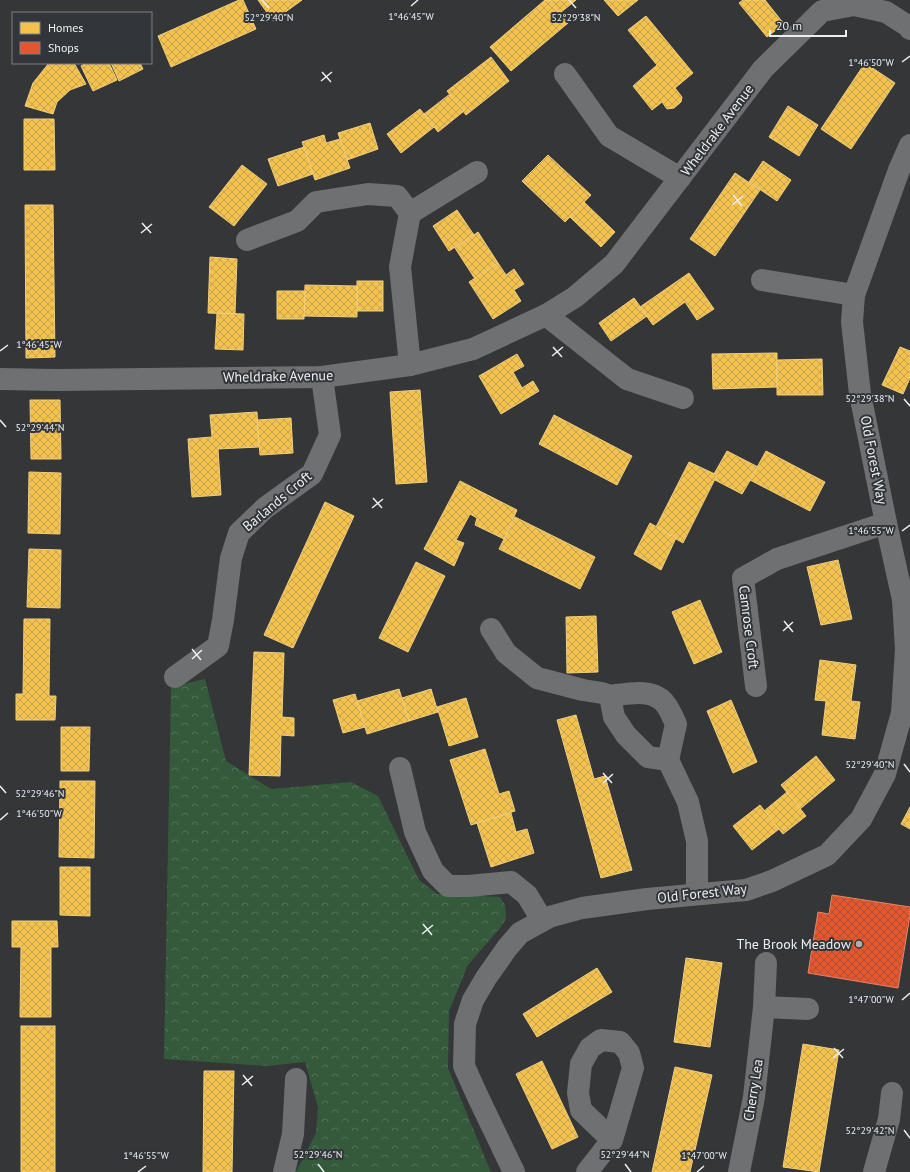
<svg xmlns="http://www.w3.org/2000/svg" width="910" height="1172" viewBox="0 0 910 1172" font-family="'PT Sans',sans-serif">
	<defs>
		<pattern id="park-crowns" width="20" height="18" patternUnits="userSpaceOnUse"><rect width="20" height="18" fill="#345a3b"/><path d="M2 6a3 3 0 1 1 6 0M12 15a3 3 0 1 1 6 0" fill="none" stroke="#527258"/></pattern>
		<pattern id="homes-cross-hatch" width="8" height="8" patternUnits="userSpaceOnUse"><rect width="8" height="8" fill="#f2c14e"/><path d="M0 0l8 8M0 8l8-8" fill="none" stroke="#c7a34c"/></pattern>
		<pattern id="shops-cross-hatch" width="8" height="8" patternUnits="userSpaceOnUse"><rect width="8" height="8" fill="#e4572e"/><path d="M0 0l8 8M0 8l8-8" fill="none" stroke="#ad5237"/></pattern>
	</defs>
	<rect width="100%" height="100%" fill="#343638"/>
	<polygon fill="url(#park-crowns)" points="205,679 226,761 271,789 351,782 378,796 419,880 437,894 500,897 505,905 506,919 500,928 468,965 449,1011 448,1068 491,1172 296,1172 316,1133 318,1107 305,1062 268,1066 164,1059 171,687"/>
	<g fill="url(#homes-cross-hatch)" stroke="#f0cf7f">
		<polygon points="239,0 243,0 256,29 171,67 158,36"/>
		<polygon points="258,0 302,0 273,21"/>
		<polygon points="545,0 549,0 568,23 511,71 490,47"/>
		<polygon points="549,0 576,0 560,13"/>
		<polygon points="604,0 638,0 618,16"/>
		<polygon points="743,0 765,0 784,24 767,37 739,3"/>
		<polygon points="646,16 693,73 675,88 682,97 681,102 674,108 667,109 662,102 652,110 633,86 657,65 628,30"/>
		<polygon points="491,57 509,81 466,115 447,91"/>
		<polygon points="49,63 74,63 86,84 70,90 57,102 53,114 25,106 33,83"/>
		<polygon points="86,63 109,63 117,80 93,91 81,66"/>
		<polygon points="111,63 140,63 143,69 119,81"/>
		<polygon points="865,63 895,83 851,149 821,129"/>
		<polygon points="450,94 464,111 438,132 424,114"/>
		<polygon points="788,106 818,125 799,156 769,137"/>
		<polygon points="420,109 434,127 401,153 387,134"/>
		<polygon points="24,119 54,119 55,170 24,170"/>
		<polygon points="370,123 378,149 347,160 338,133"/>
		<polygon points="324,135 326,143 340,139 350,168 315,180 302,142"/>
		<polygon points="304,147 313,174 278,186 268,159"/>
		<polygon points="548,155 591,195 565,222 522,181"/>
		<polygon points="763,161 791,180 777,201 749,182"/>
		<polygon points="242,165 267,184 234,226 209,207"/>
		<polygon points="735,173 760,190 715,256 690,239"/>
		<polygon points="584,202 615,232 601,247 570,217"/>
		<polygon points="25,205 53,205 55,357 26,358"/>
		<polygon points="457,210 474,235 449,251 433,226"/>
		<polygon points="478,232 498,263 475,279 455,248"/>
		<polygon points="210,257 237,259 235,314 208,313"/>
		<polygon points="498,263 506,275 514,269 524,284 514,290 521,301 493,319 469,282"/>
		<polygon points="689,273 714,309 697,320 685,302 653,325 640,307"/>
		<rect x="357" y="281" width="26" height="30"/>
		<polygon points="305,285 357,286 357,317 304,316"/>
		<polygon points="277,291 305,291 304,319 277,319"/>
		<polygon points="634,298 647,316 611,341 599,323"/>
		<polygon points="217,313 244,314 243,350 215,349"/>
		<polygon points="900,347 910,351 910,378 903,394 882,385"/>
		<polygon points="777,353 777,387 713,389 712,354"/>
		<polygon points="517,354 524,366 513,372 522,388 533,381 539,391 501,414 479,376"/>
		<polygon points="822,359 823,395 777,395 777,360"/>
		<polygon points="420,390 427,482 396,484 390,392"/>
		<polygon points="30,400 60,400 61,459 31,459"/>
		<polygon points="257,412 259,447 218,449 221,495 192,497 188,439 212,437 210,415"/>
		<polygon points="554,415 632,456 617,485 539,444"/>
		<polygon points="291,418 293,453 260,455 257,420"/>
		<polygon points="727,451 758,467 742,494 715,480 717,475 714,474"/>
		<polygon points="766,451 825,482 810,511 750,480"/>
		<polygon points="689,462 717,475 683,543 656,527"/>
		<polygon points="29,472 61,473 60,534 28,533"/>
		<polygon points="460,481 517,510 504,539 475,525 477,518 470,514 456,540 464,543 454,566 424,549"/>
		<polygon points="325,502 354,516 293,648 264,635"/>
		<polygon points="515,517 595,557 580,589 499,549"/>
		<polygon points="650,523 676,538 661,570 634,554"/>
		<polygon points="29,549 61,550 60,608 27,607"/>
		<polygon points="838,560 852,619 821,625 807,567"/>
		<polygon points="416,562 445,576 408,652 379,638"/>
		<polygon points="700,600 722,652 694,664 672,612"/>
		<polygon points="596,616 598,672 567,673 566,617"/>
		<polygon points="24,619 50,619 49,696 56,696 55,720 16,720 16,694 23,694"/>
		<polygon points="254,652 284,653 282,717 294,718 294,736 281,735 280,776 249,775"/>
		<polygon points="820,660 856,665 851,701 860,702 855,739 822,735 826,701 815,700"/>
		<polygon points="399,689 409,721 367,734 357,701"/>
		<polygon points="431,689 438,712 409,721 402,698"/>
		<polygon points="355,694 365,727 343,733 333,700"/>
		<polygon points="466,698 478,737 449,746 437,707"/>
		<polygon points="731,700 757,762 733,773 707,711"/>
		<polygon points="576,715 594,779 605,776 632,870 601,878 557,720"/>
		<polygon points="61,727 90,727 89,771 61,771"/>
		<polygon points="485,749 499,794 509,791 515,811 471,825 450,760"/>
		<polygon points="816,756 835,780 800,809 781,785"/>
		<polygon points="60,781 95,781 94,858 59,857"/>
		<polygon points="787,792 806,816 783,834 764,811"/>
		<polygon points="760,805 779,829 752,850 733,826"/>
		<polygon points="910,807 910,829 901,824"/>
		<polygon points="511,813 516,832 527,829 534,853 491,867 477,823"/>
		<polygon points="60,867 90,867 90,916 60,915"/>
		<polygon points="12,921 57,921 58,947 51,947 51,1017 20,1017 21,947 12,947"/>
		<polygon points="686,958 722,963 710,1047 674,1042"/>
		<polygon points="597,968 612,992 537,1037 523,1014"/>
		<rect x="21" y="1026" width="34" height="146"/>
		<polygon points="803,1044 839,1050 819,1172 783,1167"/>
		<polygon points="542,1061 578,1137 552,1149 516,1074"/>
		<polygon points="675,1067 712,1075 690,1172 652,1172"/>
		<polygon points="204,1071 234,1071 232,1172 203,1172"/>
	</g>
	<polygon fill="url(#shops-cross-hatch)" stroke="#e68568" points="832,895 910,907 910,915 898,988 808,973 818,912 829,914"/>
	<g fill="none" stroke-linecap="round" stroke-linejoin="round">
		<g stroke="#6e7071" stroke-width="22">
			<polyline points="565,74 609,136 680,178"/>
			<polyline points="410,213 477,172"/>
			<polyline points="247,240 297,221 316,202 368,194 397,196 410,213 400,267 410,365"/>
			<polyline points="762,280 854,295"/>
			<polyline points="546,315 627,379 683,398"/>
			<polyline points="0,379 57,380 322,377 410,365 473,349 546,315 575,297 614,264 763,69 822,11 854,5 886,12 908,26 910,29"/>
			<polyline points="491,629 506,653 537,678 583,690 602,693 610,696 614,717 626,735 648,757 668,760 688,802 697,841 697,893"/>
			<polyline points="175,677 218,646 223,620 231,558 239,533 265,508 312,474 330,435 322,377"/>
			<polyline points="756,686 743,578 777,559 886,523"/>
			<path d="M610,696C627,694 654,687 666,705C670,710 673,718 676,724L668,760"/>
			<polyline points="400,768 415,832 433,871 448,886 468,886 511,882 527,895 542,920"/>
			<polyline points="764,1007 808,1009"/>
			<polyline points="284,1172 293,1134 296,1079"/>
			<polyline points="514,1172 478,1097 464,1066 465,1024 473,1000 486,978 507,948 520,933 549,917 582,908 647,899 746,890 772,881 827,855 861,819 885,774 902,713 906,649 903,600 886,523 860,394 852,322 854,295 899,170 910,145"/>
			<polyline points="587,1172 612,1140 633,1068 629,1053 620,1042 601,1040 590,1048 581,1064 578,1093 581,1110 612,1140"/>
			<polyline points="739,1172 754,1097 764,1007 766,963"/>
			<polyline points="874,1172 889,1119 892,1093"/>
		</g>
	</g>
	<path fill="none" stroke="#eceff1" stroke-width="1.5" d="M262,0L269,8M569,0L576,8M411,6L418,0M902,62L910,56M322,72L331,82M321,81L332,72M733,195L742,206M732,205L743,196M142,223L151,233M141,233L152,224M553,347L562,357M0,351L8,345M552,356L563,347M904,399L910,406M0,420L6,427M373,498L382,508M372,508L383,499M902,531L910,525M784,621L793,632M783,631L793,622M192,649L201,660M192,659L202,650M904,764L910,772M603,773L612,783M603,783L613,774M0,786L6,793M0,820L8,813M423,924L432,935M422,934L433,925M902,1000L910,993M834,1048L843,1058M833,1058L844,1049M243,1075L252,1086M242,1085L253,1076M904,1130L910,1138M318,1164L324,1172M625,1164L631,1172M138,1172L146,1166M697,1172L704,1166"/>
	<circle fill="#acaeb0" stroke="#32363a" stroke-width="1.5" cx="859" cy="944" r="4"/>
	<g text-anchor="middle" stroke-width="4" stroke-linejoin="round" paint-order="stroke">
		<g font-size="14" fill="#eceff1" stroke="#32363a">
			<text transform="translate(717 130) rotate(-53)" y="5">Wheldrake Avenue</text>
			<text transform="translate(278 376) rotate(-1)" y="5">Wheldrake Avenue</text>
			<text transform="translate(874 460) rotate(79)" y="5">Old Forest Way</text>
			<text transform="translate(277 501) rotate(-40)" y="5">Barlands Croft</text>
			<text transform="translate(749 627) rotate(83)" y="5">Camrose Croft</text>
			<text transform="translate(702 893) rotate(-6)" y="5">Old Forest Way</text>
			<text transform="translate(753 1090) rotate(-81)" y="5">Cherry Lea</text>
		</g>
		<g font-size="14" fill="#eceff1" stroke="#32363a" text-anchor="end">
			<text x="851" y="949">The Brook Meadow</text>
		</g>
	</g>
	<g font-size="10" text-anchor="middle" fill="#eceff1" stroke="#32363a" stroke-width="4" stroke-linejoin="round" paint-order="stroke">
		<text x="411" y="20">1°46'45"W</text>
		<text x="269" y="21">52°29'40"N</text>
		<text x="576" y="21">52°29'38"N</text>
		<text x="871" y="66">1°46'50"W</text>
		<text x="39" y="348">1°46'45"W</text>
		<text x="870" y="402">52°29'38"N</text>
		<text x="40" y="431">52°29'44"N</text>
		<text x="871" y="534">1°46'55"W</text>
		<text x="870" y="768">52°29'40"N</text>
		<text x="40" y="797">52°29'46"N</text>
		<text x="39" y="817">1°46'50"W</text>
		<text x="871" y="1003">1°47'00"W</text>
		<text x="870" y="1134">52°29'42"N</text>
		<text x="318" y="1158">52°29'46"N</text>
		<text x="625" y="1158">52°29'44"N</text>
		<text x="146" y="1159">1°46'55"W</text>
		<text x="704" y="1159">1°47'00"W</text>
	</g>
	<rect x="12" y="12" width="140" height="52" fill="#32363a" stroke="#7c8083"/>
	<rect x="20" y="22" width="20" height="12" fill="#f2c14e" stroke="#7c8083"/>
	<text x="48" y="32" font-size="12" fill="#eceff1">Homes</text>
	<rect x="20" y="42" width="20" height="12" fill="#e4572e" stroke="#7c8083"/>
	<text x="48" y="52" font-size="12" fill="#eceff1">Shops</text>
	<path d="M770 30v6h76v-6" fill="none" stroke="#eceff1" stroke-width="2"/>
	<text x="776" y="30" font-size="12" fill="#eceff1" stroke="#32363a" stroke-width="3" paint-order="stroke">20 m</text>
</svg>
